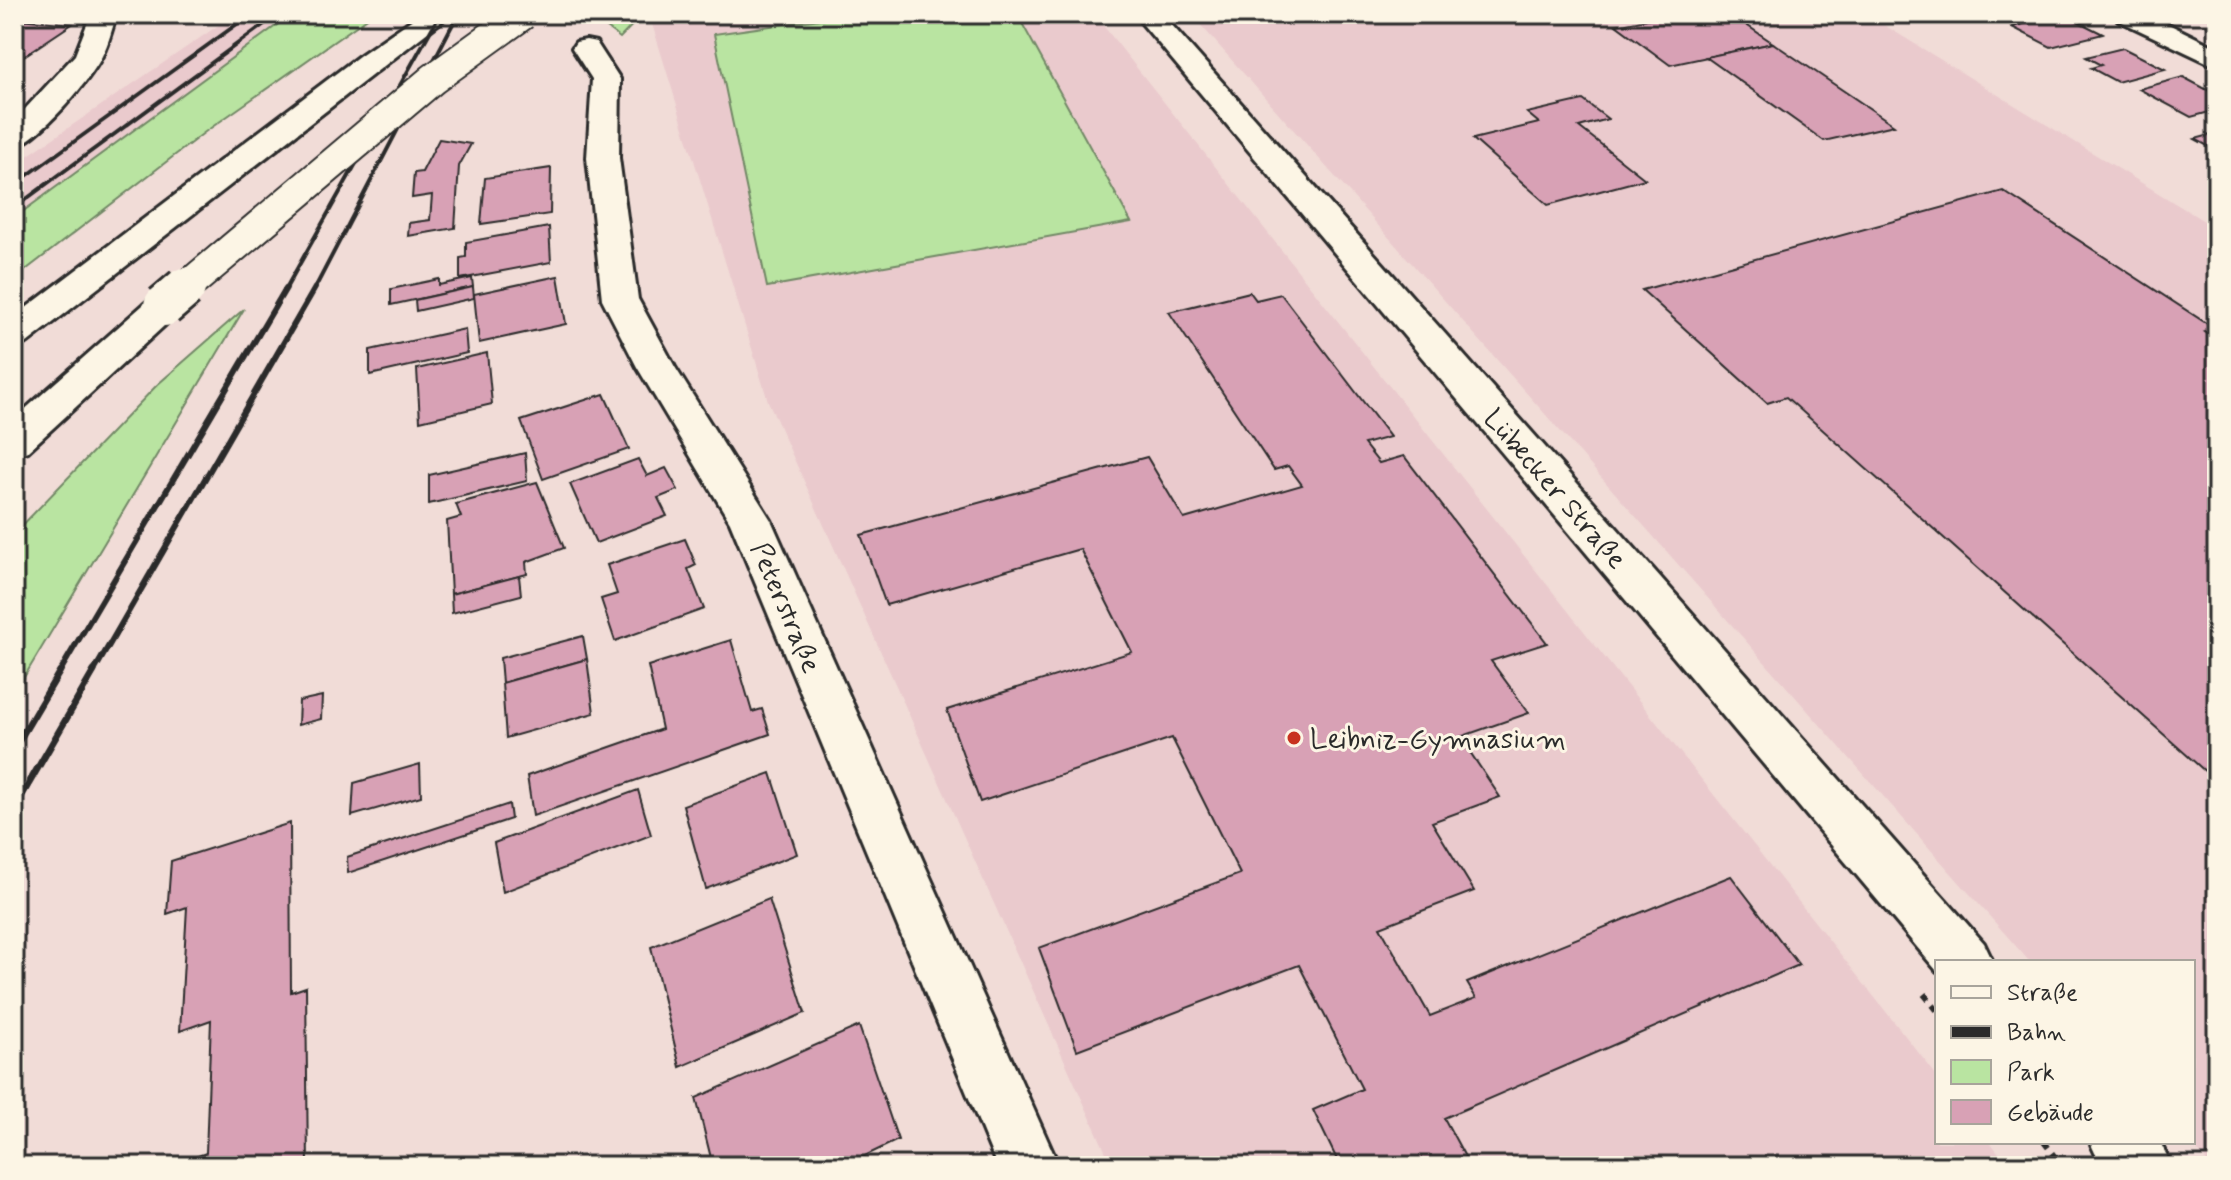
<svg xmlns="http://www.w3.org/2000/svg" width="2231" height="1180" viewBox="0 0 2231 1180" font-family="Mynerve,sans-serif">
	<rect width="100%" height="100%" fill="#f1dcd7"/>
	<filter id="ink" filterUnits="userSpaceOnUse"><feTurbulence type="fractalNoise" baseFrequency=".0125" numOctaves="2"/><feDisplacementMap in="SourceGraphic" scale="16" xChannelSelector="R" yChannelSelector="G"/><feConvolveMatrix kernelMatrix="1 2 1 2 8 2 1 2 1" color-interpolation-filters="sRGB"/></filter>
	<g filter="url(#ink)">
		<g fill="#eacacd">
			<polygon points="235,14 292,14 14,218 14,165"/>
			<polygon points="649,14 1094,14 1937,1076 1937,1142 1990,1142 2009,1166 1112,1166 768,401"/>
			<polygon points="1191,14 1866,14 2217,229 2217,1166 2211,1166 2190,1142 2193,1142 2193,962 2030,962"/>
		</g>
		<g fill="#b9e4a1" stroke="#728866" stroke-width="2">
			<polygon points="292,14 373,14 205,132 14,279 14,218"/>
			<polygon points="589,14 643,14 620,38"/>
			<polygon points="855,14 1017,14 1131,222 767,287 714,34"/>
			<polygon points="244,309 14,694 14,534 157,385"/>
		</g>
		<g fill="#d8a1b5" stroke="#2b2b2b" stroke-width="2">
			<polygon points="1673,14 1730,14 1773,43 1670,65 1616,25"/>
			<polygon points="2063,14 2103,34 2051,47 2012,27"/>
			<polygon points="19,19 72,24 24,56 14,55 14,22"/>
			<polygon points="1773,43 1894,125 1824,141 1706,57"/>
			<polygon points="2123,48 2165,69 2117,82 2091,68 2101,65 2086,57"/>
			<polygon points="2183,77 2217,95 2217,110 2191,117 2139,89"/>
			<polygon points="1583,100 1608,119 1579,127 1645,179 1548,205 1473,139 1539,123 1527,113"/>
			<polygon points="2217,133 2217,151 2195,139"/>
			<polygon points="439,139 471,144 459,166 455,228 408,236 409,223 430,220 432,195 412,198 414,173 422,172"/>
			<polygon points="551,168 550,214 481,224 485,178"/>
			<polygon points="2003,191 2215,329 2205,332 2217,340 2217,782 1786,397 1767,403 1642,290"/>
			<polygon points="549,227 551,262 460,279 460,258 466,257 466,242"/>
			<polygon points="558,276 566,324 479,343 474,294"/>
			<polygon points="472,278 473,287 391,305 391,289 439,279 439,285"/>
			<polygon points="473,287 474,298 416,311 415,300"/>
			<polygon points="1250,292 1256,300 1281,294 1390,437 1364,444 1379,463 1404,456 1547,643 1491,661 1529,713 1460,737 1500,797 1432,822 1474,891 1380,927 1430,1016 1476,998 1467,983 1731,876 1799,965 1444,1118 1470,1166 1340,1166 1313,1110 1362,1089 1299,965 1077,1050 1039,948 1240,874 1172,738 980,802 947,710 1132,652 1080,549 886,605 861,535 1147,457 1184,519 1302,485 1288,466 1274,470 1169,312"/>
			<polygon points="465,329 467,353 370,375 370,350"/>
			<polygon points="487,353 492,404 420,421 417,369"/>
			<polygon points="604,394 629,449 543,479 521,421"/>
			<polygon points="525,453 527,481 429,504 429,475"/>
			<polygon points="638,459 647,476 666,468 678,490 658,498 667,516 596,543 570,484"/>
			<polygon points="537,482 564,548 526,562 527,574 451,594 447,521 461,517 456,504"/>
			<polygon points="685,539 696,565 688,569 704,609 615,641 601,599 617,594 607,565"/>
			<polygon points="519,576 521,595 452,613 451,594"/>
			<polygon points="583,636 587,659 502,683 500,658"/>
			<polygon points="731,640 752,712 762,709 770,734 533,816 527,776 662,729 648,666"/>
			<polygon points="587,659 594,713 506,738 502,683"/>
			<polygon points="322,696 321,719 298,725 299,701"/>
			<polygon points="420,764 421,796 352,816 354,783"/>
			<polygon points="771,773 797,854 706,889 683,805"/>
			<polygon points="638,790 651,835 503,892 494,843"/>
			<polygon points="509,804 511,819 348,873 347,857"/>
			<polygon points="290,823 291,992 306,987 308,1166 184,1166 185,1161 206,1153 211,1020 180,1031 187,907 167,914 171,861"/>
			<polygon points="769,899 805,1013 680,1067 651,947"/>
			<polygon points="859,1026 898,1140 844,1166 713,1166 696,1098"/>
		</g>
		<g fill="none" stroke-linecap="round" stroke-linejoin="round">
			<g stroke="#2b2b2b" stroke-width="6">
				<g id="minor">
					<path d="M91,14H117C112,28 109,43 102,56C91,80 38,141 14,147V121L75,55Z"/>
					<polygon points="2114,14 2148,14 2217,48 2217,67 2118,20"/>
					<polygon points="586,40 596,42 620,79 619,158 638,299 675,367 771,520 1059,1166 997,1166 730,522 637,367 602,299 587,158 592,79 572,48 576,42"/>
				</g>
			</g>
			<g stroke="#2b2b2b" stroke-width="6">
				<g id="major">
					<polygon points="1134,14 1162,14 1984,943 1993,962 1937,962 1937,971"/>
					<polygon points="2090,1142 2160,1142 2172,1166 2101,1166"/>
				</g>
			</g>
			<g stroke="#2b2b2b" stroke-width="6">
				<g id="highway">
					<polygon points="420,14 451,14 27,343 14,347 14,317 359,56"/>
					<polygon points="164,295 177,298 182,306 177,314 28,451 14,455 14,419 151,298"/>
				</g>
			</g>
			<polyline stroke="#2b2b2b" stroke-width="3" stroke-dasharray="4 4" stroke-linecap="butt" points="612,22 620,14"/>
			<g stroke="#2b2b2b" stroke-width="6" stroke-dasharray="7 7" stroke-linecap="butt">
				<polyline points="1924,994 1937,1010"/>
				<polyline points="2044,1142 2063,1166"/>
			</g>
			<use href="#minor" fill="#fcf5e5" fill-rule="evenodd"/>
			<use href="#major" fill="#fcf5e5" fill-rule="evenodd"/>
			<use href="#highway" fill="#fcf5e5" fill-rule="evenodd"/>
			<g stroke="#2b2b2b" stroke-width="4">
				<polyline points="14,185 251,14"/>
				<polyline points="14,208 278,14"/>
				<polyline points="285,290 440,14"/>
				<polyline points="314,290 458,14"/>
			</g>
			<g stroke="#2b2b2b" stroke-width="6">
				<polyline points="59,673 286,288"/>
				<polyline points="93,673 315,288"/>
			</g>
			<g stroke="#2b2b2b" stroke-width="7">
				<polyline points="14,749 60,671"/>
				<polyline points="14,809 94,671"/>
			</g>
			<g stroke="#2b2b2b" stroke-width="34" stroke-linecap="butt">
				<polyline id="highway-bridge-far1" points="183,290 433,79 523,14"/>
			</g>
			<g stroke="#2b2b2b" stroke-width="46" stroke-linecap="butt">
				<polyline id="highway-bridge" points="164,306 185,288"/>
			</g>
			<use href="#highway-bridge-far1" stroke="#fcf5e5" stroke-width="30"/>
			<use href="#highway-bridge" stroke="#fcf5e5" stroke-width="40"/>
		</g>
	</g>
	<circle fill="#c8321e" stroke="#fcf5e5" stroke-width="3" cx="1294" cy="738" r="8"/>
	<g text-anchor="middle" stroke-width="6" stroke-linejoin="round" paint-order="stroke">
		<g font-size="28" fill="#2b2b2b" stroke="#fcf5e5">
			<text transform="translate(1556 488) rotate(49)" y="10">Lübecker Straße</text>
			<text transform="translate(787 607) rotate(67)" y="10">Peterstraße</text>
		</g>
		<g font-size="28" fill="#2b2b2b" stroke="#fcf5e5" text-anchor="start">
			<text x="1310" y="748">Leibniz-Gymnasium</text>
		</g>
	</g>
	<rect width="2231" height="1180" fill="none" stroke="#fcf5e5" stroke-width="48"/>
	<rect x="24" y="24" width="2183" height="1132" fill="none" stroke="#2b2b2b" stroke-width="3" filter="url(#ink)"/>
	<rect x="1935" y="960" width="260" height="184" fill="#fcf5e5" stroke="#a8a49b" stroke-width="2"/>
	<rect x="1951" y="986" width="40" height="12" fill="#fcf5e5" stroke="#a8a49b" stroke-width="2"/>
	<text x="2007" y="1000" font-size="24" fill="#2b2b2b">Straße</text>
	<rect x="1951" y="1026" width="40" height="12" fill="#2b2b2b" stroke="#a8a49b" stroke-width="2"/>
	<text x="2007" y="1040" font-size="24" fill="#2b2b2b">Bahn</text>
	<rect x="1951" y="1060" width="40" height="24" fill="#b9e4a1" stroke="#a8a49b" stroke-width="2"/>
	<text x="2007" y="1080" font-size="24" fill="#2b2b2b">Park</text>
	<rect x="1951" y="1100" width="40" height="24" fill="#d8a1b5" stroke="#a8a49b" stroke-width="2"/>
	<text x="2007" y="1120" font-size="24" fill="#2b2b2b">Gebäude</text>
</svg>
